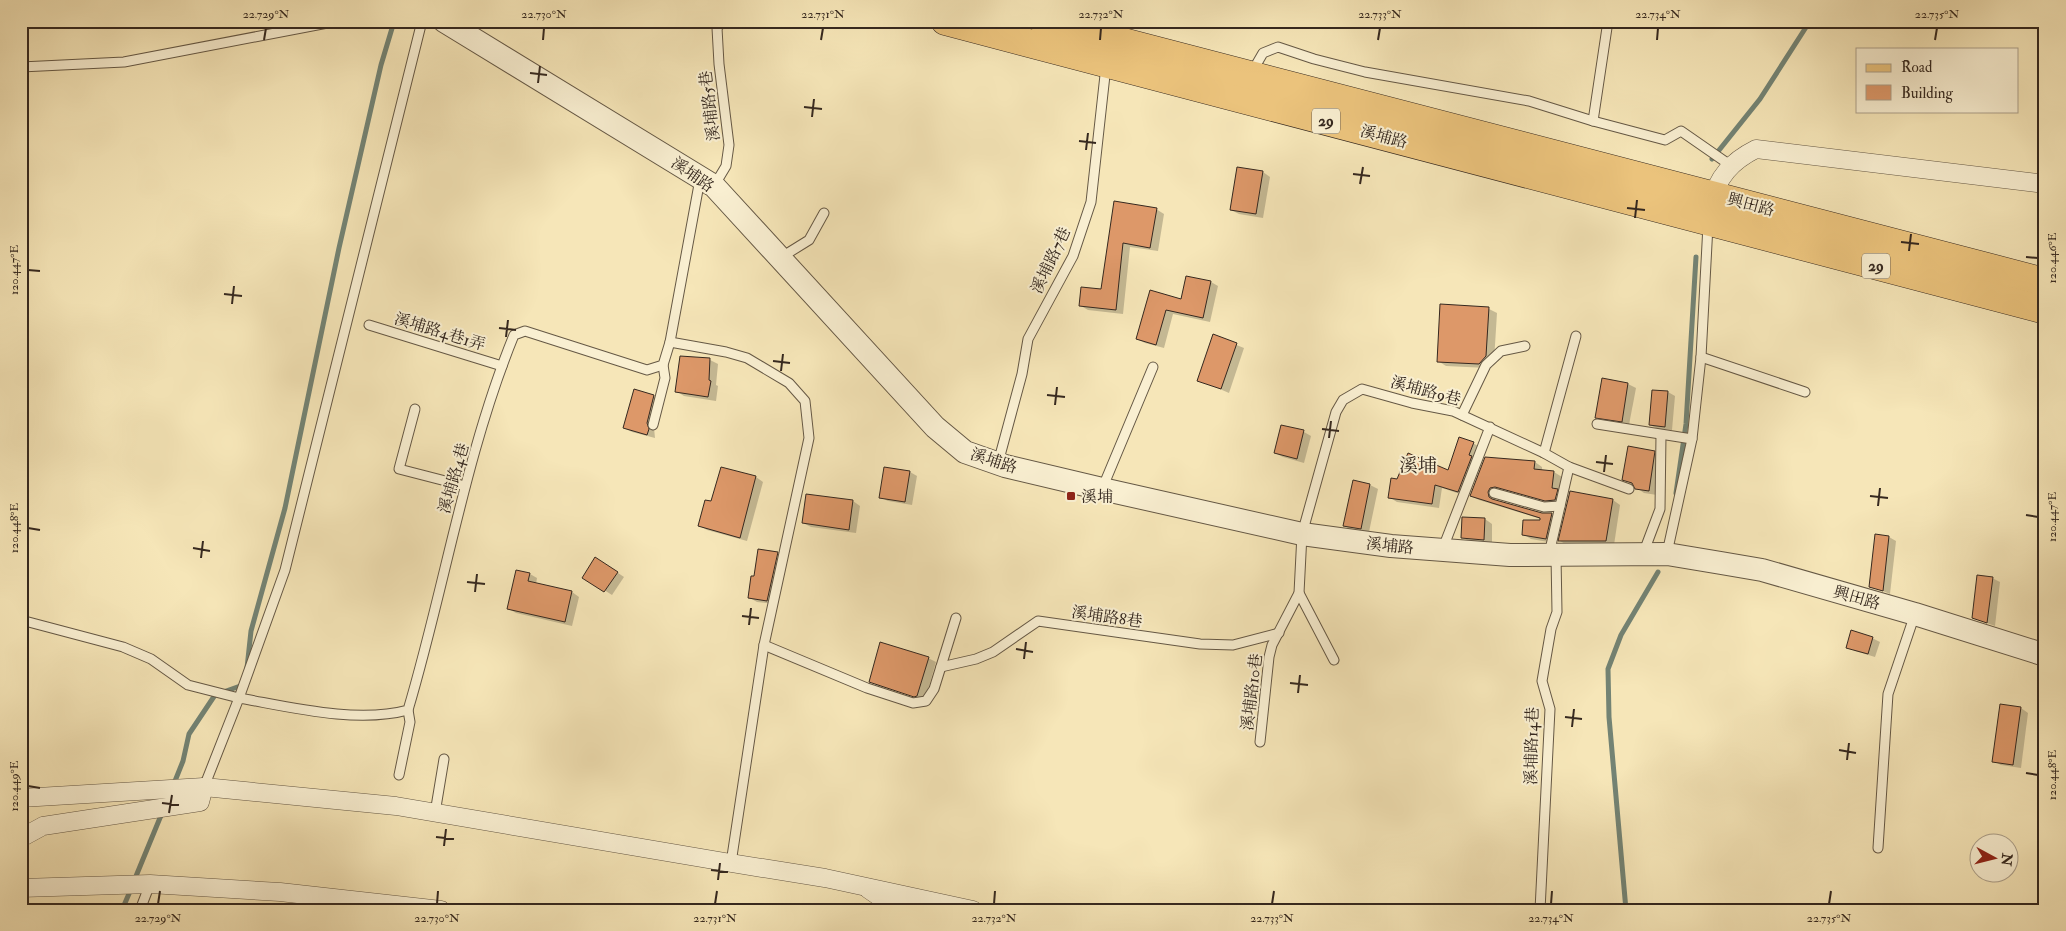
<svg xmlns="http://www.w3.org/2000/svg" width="2066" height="931" viewBox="0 0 2066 931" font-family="'IM FELL Double Pica','Noto Serif TC',serif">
	<rect width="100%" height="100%" fill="#f6e6b8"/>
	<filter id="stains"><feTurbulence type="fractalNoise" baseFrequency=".004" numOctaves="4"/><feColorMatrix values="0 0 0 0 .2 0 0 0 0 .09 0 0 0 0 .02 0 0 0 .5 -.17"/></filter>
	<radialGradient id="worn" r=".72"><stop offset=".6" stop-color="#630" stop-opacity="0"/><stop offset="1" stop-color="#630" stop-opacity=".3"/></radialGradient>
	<g fill="#0003">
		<polygon points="1238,168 1263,172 1270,177 1263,218 1239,214 1231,210"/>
		<polygon points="1115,202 1156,209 1164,214 1158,251 1130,247 1123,314 1088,310 1081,306 1102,291"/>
		<polygon points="1211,282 1218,286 1210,322 1173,314 1164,348 1145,343 1137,339 1150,291 1182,300"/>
		<polygon points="1441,306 1489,309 1497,313 1494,361 1487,368 1446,366 1438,361"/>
		<polygon points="1214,336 1244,348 1229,393 1199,380"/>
		<polygon points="681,357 710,360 718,364 716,385 718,386 716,401 684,396 676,391"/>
		<polygon points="1603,380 1628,384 1636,388 1629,425 1604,422 1597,417"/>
		<polygon points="635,390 654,396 661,400 654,428 655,438 632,432 624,428"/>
		<polygon points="1668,392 1675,396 1672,430 1658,429 1650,425"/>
		<polygon points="1304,432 1311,436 1304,463 1283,457 1275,453"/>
		<polygon points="1473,443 1481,448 1466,496 1442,488 1439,508 1397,502 1389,497 1398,480 1449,472"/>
		<polygon points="1654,452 1662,456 1657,495 1644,493 1624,479"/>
		<polygon points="1486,458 1535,462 1542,467 1542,471 1554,472 1562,477 1560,492 1562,504 1553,504 1504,490 1495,495 1495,500 1542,514 1552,514 1559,518 1554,543 1531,539 1523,534 1541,519 1479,500 1471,496"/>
		<polygon points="910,472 917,476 912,505 888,501 880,497"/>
		<polygon points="756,477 763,482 747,541 707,530 700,526 712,503"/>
		<polygon points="1354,481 1370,485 1378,489 1369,532 1352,530 1344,526"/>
		<polygon points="1571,493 1613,500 1620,505 1614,545 1567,545 1560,541"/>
		<polygon points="853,501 860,506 856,533 811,527 803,523"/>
		<polygon points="1485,519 1492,524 1492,543 1470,542 1462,537"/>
		<polygon points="1889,537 1896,541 1890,594 1870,586"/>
		<polygon points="777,553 785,558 775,604 757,602 750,598 755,577"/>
		<polygon points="603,563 624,577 612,595 584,577"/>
		<polygon points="530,574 537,578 536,584 572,592 579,597 572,626 516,613 509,609"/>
		<polygon points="1992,578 2000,582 1995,626 1973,618"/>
		<polygon points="1872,638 1880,642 1875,657 1855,651 1848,647"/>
		<polygon points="928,658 936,662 925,700 878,686 870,681"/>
		<polygon points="2001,706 2021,708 2028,713 2021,768 2001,765 1993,761"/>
		<polygon points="2044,851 2045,851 2045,898 2043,897"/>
	</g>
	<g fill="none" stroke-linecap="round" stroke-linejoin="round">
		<g stroke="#738374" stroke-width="5">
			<polyline points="1712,159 1760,99 1810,21"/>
			<polyline points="1676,493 1686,424 1696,257"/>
			<polyline points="247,668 251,631 285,508 339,248 381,65 393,25 392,21"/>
			<polyline points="173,786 183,761 189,734 215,695 243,685"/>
			<polyline points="134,881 162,813"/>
			<polyline points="122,910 131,889"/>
			<polyline points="1626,910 1609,717 1608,669 1621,635 1658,572"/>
		</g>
	</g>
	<g fill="#dd9869" stroke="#35281f">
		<polygon points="1237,167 1263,171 1256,214 1230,210"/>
		<polygon points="1114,201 1157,208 1150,248 1123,243 1116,310 1079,306 1081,287 1101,289"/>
		<polygon points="1186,276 1211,281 1203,318 1166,310 1156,345 1136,339 1150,290 1181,299"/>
		<polygon points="1440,304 1489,307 1486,356 1479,364 1437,362"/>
		<polygon points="1213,334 1237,343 1221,389 1197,381"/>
		<polygon points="680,356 710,358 709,380 711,381 708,397 675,392"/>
		<polygon points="1602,378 1628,383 1622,422 1595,418"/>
		<polygon points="634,389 654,395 647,423 649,429 647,435 623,428"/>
		<polygon points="1652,390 1668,391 1665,427 1649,425"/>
		<polygon points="1281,425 1304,430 1297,459 1274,453"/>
		<polygon points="1459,437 1474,442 1469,455 1472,456 1458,492 1435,485 1432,504 1388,498 1391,478 1397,479 1408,453 1448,470"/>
		<polygon points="1628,446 1655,451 1649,491 1635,489 1632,483 1622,480"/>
		<polygon points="1485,457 1535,461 1534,469 1554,471 1552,488 1558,489 1555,500 1545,501 1495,487 1490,488 1488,492 1489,497 1492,499 1542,513 1552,513 1546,539 1522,535 1523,520 1540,520 1540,518 1470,496"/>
		<polygon points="721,467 756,476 740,538 698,526 705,500 711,501"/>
		<polygon points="884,467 910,471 905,502 879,498"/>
		<polygon points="1353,480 1370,484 1361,529 1343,526"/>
		<polygon points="1570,491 1613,499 1606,541 1558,541"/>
		<polygon points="806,494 853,500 849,530 802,523"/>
		<polygon points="1462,517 1485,518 1484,540 1461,538"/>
		<polygon points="1875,534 1889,536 1883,591 1869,587"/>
		<polygon points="758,549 778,552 767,601 748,598 751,576 754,576"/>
		<polygon points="595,557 618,572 604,592 582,578"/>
		<polygon points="516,570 530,573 528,581 572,591 565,622 507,609"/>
		<polygon points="1977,575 1993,577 1987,623 1972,618"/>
		<polygon points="1851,630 1873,637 1868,654 1846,648"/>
		<polygon points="880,642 929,657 917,696 914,697 869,682"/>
		<polygon points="2000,704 2021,707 2013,765 1992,762"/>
	</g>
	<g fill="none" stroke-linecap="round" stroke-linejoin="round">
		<g stroke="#655845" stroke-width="11">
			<g id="service">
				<polyline points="21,67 124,62 338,21"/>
				<polyline points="1252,72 1263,53 1278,47 1314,59 1365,72 1529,101 1593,121 1665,140 1681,131 1730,165"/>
				<polyline points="1593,121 1608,21"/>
				<polyline points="714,186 726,166 729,145 719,64 717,28 723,21"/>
				<polyline points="780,258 809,240 824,213"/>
				<polyline points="369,325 502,366"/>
				<polyline points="670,342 726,352 747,358 789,383 805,401 809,438 764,645 731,863"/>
				<polyline points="1701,357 1805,392"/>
				<polyline points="415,409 399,469 465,486"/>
				<polyline points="1462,415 1486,365 1501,351 1525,346"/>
				<polyline points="1597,424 1692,439"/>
				<polyline points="653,425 665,378 663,365"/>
				<polyline points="1544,453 1576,336"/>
				<polyline points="998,463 1022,374 1028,339 1073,256 1091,202 1106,66"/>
				<polyline points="1102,489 1153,367"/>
				<polyline points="1494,493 1544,507 1560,506"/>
				<polyline points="1443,548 1490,427"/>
				<polyline points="1667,553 1692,439 1701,357 1708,225"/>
				<polyline points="1549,554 1569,467"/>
				<polyline points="1643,554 1660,509 1661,435"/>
				<polyline points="1299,593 1334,660"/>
				<polyline points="21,620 123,647 151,659 188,685 239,698 285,570 422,21"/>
				<polyline points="764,645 867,688 913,703 926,701 934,689 956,618"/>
				<polyline points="941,667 976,659 993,652 1038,621 1200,644 1233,645 1279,633"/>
				<polyline points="1260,742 1269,657 1272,645 1299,593 1302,534 1336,412 1343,400 1362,389 1412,403 1453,411 1544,453 1569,467 1629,489"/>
				<polyline points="399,775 410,722 408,710"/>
				<path d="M204,787L239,698C290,707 357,724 408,710C445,586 465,455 514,335L525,331L647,370L663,365L670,342L700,179"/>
				<polyline points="435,813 444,759"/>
				<polyline points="1878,848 1888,694 1915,614"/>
				<polyline points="140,910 150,884"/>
				<polyline points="1540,910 1550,709 1542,681 1551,629 1557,612 1556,556"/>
			</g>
		</g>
		<g stroke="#655845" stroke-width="19">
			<g id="minor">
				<path d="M1711,204C1717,177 1732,161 1756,149L2045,184"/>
				<polyline points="21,798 204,787 396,806 731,863 825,878 973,910"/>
				<polyline points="21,838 43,826 200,802 204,787"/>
				<polyline points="21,888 150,884 280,892 441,910"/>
				<polyline points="868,889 894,907 902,910"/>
			</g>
		</g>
		<g stroke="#655845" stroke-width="24">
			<polyline id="tertiary" points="444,21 714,186 935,427 965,452 1005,466 1102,489 1302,534 1391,546 1510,555 1667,554 1721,563 1762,570 1915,614 2045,655"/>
		</g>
		<g stroke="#35281f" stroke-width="29">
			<g id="primary">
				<polyline points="945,21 2045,310"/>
				<polyline points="1043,21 2045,282"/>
			</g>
		</g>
		<use href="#service" stroke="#f9efd1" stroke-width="9"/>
		<use href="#minor" stroke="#f9efd1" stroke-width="18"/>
		<use href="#tertiary" stroke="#f9efd1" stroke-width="22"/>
		<use href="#primary" stroke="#ebc37c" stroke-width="28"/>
	</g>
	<path fill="none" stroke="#35281f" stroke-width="2" d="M264,40L266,28M543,40L544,28M821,40L823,28M1100,40L1101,28M1378,40L1380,28M1657,40L1658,28M1935,40L1937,28M530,73L547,75M538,83L540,66M804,107L822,109M812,117L814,99M1079,141L1096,143M1086,150L1088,133M1353,174L1370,176M1360,184L1363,167M1627,208L1645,210M1635,218L1637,200M1901,242L1919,244M1909,251L1911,234M2026,257L2038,258M28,270L40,271M224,294L242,296M232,304L234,286M499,328L516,330M506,337L508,320M773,361L790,363M781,371L783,354M1047,395L1065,397M1055,405L1057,387M1322,429L1339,431M1329,438L1331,421M1596,462L1613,464M1604,472L1606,455M1870,496L1888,498M1878,506L1880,488M2026,515L2038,517M28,528L40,530M193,548L210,551M201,558L203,541M467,582L485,584M475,592L477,574M742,616L759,618M749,625L751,608M1016,649L1033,652M1024,659L1026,642M1290,683L1308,685M1298,693L1300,675M1565,717L1582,719M1572,727L1574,709M1839,750L1856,753M1847,760L1849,743M2026,773L2038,775M28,786L40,788M162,803L179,805M169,813L172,795M436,837L454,839M444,846L446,829M711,870L728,872M718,880L720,863M158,904L160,891M437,904L438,891M715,904L717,891M994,904L995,891M1272,904L1274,891M1551,904L1552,891M1829,904L1831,891"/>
	<rect fill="#8f2418" stroke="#f9efd1" stroke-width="2" x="1066" y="491" width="10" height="10" rx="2.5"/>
	<g text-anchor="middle" stroke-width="4" stroke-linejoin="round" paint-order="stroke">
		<g fill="#f9efd1" stroke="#706454" stroke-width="1">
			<rect x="1312" y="108.5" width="28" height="25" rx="4"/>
			<rect x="1862" y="253.5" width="28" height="25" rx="4"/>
		</g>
		<g font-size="15" font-weight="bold" fill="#35281f">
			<text x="1326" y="126">29</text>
			<text x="1876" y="271">29</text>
		</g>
		<g font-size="16" fill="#35281f" stroke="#f9efd1">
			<text transform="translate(709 106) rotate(-97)" y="6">溪埔路5巷</text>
			<text transform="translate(1384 136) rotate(15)" y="6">溪埔路</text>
			<text transform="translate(693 174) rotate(35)" y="6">溪埔路</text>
			<text transform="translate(1751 204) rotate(15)" y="6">興田路</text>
			<text transform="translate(1050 260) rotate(-65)" y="6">溪埔路7巷</text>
			<text transform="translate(440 331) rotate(17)" y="6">溪埔路4巷1弄</text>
			<text transform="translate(1426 390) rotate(15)" y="6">溪埔路9巷</text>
			<text transform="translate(994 460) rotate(18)" y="6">溪埔路</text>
			<text transform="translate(453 478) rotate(-74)" y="6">溪埔路4巷</text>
			<text transform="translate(1390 545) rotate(6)" y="6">溪埔路</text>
			<text transform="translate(1857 597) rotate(16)" y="6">興田路</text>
			<text transform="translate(1107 616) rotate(8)" y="6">溪埔路8巷</text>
			<text transform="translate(1251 692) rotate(-83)" y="6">溪埔路10巷</text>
			<text transform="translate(1531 746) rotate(-89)" y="6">溪埔路14巷</text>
		</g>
		<g font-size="16" fill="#35281f" stroke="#f9efd1" text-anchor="start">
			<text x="1081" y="502">溪埔</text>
		</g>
		<g font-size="19" fill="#35281f" stroke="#f9efd1">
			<text x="1418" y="472">溪埔</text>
		</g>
	</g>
	<rect width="2066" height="931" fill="none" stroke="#f6e6b8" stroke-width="55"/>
	<rect x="1856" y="48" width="162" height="65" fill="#f9efd1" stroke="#ab9f8a"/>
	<rect x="1866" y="64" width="25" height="8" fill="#ebc37c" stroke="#ab9f8a"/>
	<text x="1901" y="72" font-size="15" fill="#35281f">Road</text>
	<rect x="1866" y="85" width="25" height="15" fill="#dd9869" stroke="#ab9f8a"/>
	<text x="1901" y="98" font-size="15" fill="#35281f">Building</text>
	<g transform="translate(1994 858) rotate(97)"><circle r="24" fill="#f9efd1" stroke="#ab9f8a"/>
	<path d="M0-4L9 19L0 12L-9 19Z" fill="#8f2418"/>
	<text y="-8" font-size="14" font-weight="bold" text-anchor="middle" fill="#35281f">N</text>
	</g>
	<rect x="28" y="28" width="2010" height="876" fill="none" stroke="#35281f" stroke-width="2"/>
	<g font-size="12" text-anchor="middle" fill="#35281f">
		<text x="266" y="18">22.729°N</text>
		<text x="544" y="18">22.730°N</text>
		<text x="823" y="18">22.731°N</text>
		<text x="1101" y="18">22.732°N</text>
		<text x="1380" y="18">22.733°N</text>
		<text x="1658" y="18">22.734°N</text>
		<text x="1937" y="18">22.735°N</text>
		<text transform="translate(2052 258) rotate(-90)" y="4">120.446°E</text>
		<text transform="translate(14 270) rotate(-90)" y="4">120.447°E</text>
		<text transform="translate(2052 517) rotate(-90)" y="4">120.447°E</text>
		<text transform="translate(14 528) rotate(-90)" y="4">120.448°E</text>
		<text transform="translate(2052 775) rotate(-90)" y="4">120.448°E</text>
		<text transform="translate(14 786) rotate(-90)" y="4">120.449°E</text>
		<text x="158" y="922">22.729°N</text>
		<text x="437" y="922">22.730°N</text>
		<text x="715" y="922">22.731°N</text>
		<text x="994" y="922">22.732°N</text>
		<text x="1272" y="922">22.733°N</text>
		<text x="1551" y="922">22.734°N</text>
		<text x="1829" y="922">22.735°N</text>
	</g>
	<rect width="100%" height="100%" filter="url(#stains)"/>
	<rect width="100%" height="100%" fill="url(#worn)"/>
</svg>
